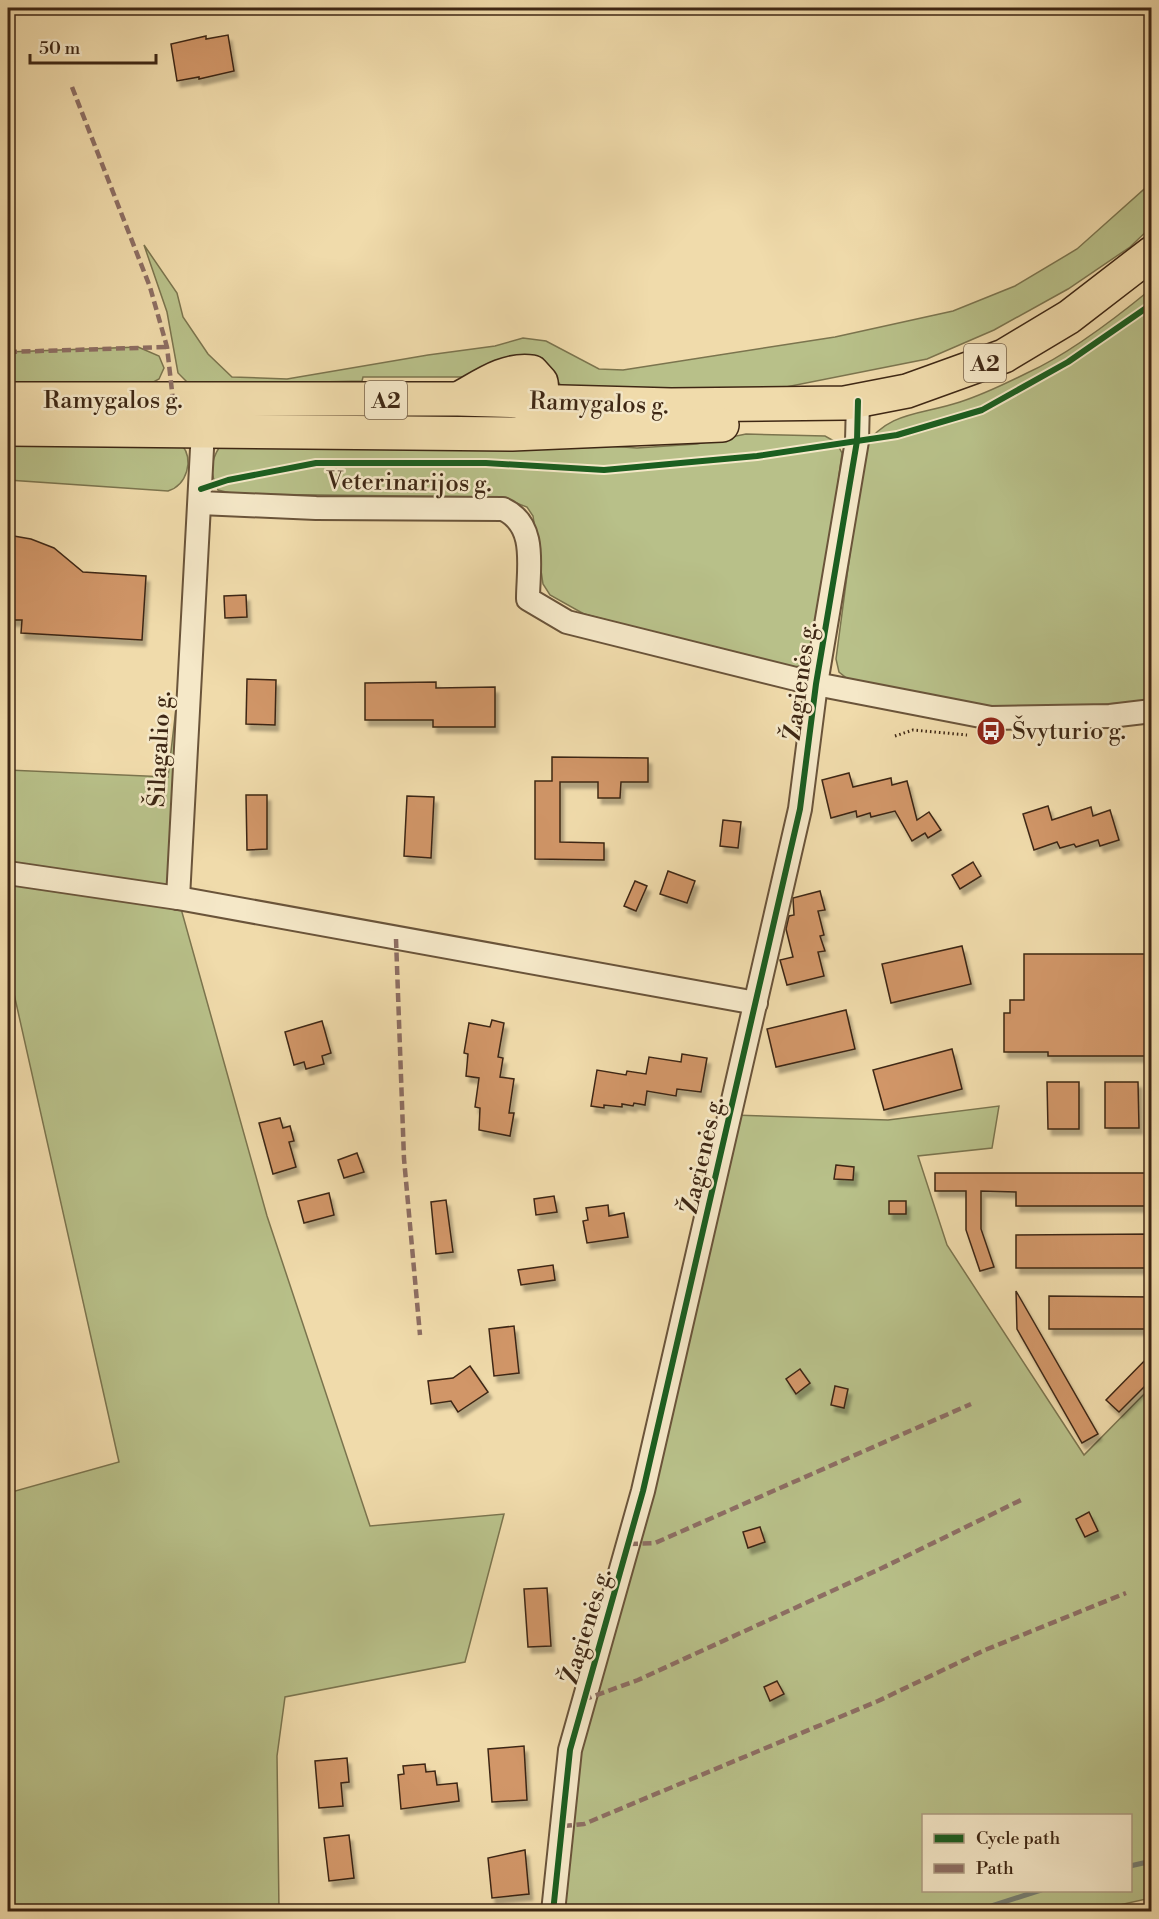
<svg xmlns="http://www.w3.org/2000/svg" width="1159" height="1919" viewBox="0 0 1159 1919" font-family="'Libre Bodoni',serif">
	<defs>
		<filter id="shadow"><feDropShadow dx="3.5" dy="6" stdDeviation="1.5" flood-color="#0004"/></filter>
	</defs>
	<rect width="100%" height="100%" fill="#f0dbab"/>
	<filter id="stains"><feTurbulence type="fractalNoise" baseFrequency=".00333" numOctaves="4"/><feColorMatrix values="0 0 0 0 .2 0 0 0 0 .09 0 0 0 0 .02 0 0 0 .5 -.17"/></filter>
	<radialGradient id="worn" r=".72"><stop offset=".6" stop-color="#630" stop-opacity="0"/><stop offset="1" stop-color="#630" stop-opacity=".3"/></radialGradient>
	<g fill="#b8c089" stroke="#7b744e" stroke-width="1.5" fill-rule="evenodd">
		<polygon points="1151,183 1151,227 1130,247 1068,289 994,330 927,359 756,393 561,386 542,358 531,355 516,356 469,377 363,377 362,381 319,382 278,387 190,385 178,373 167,312 144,245 177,293 183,317 208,354 232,377 287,379 428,355 495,346 523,338 546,341 599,369 623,370 835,337 953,311 1015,286 1077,249"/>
		<path d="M1151,289V701L1020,710L964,707L849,680L839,672L836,659L864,447C888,411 921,415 960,402C982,395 1005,384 1027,373C1067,355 1117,317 1151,289Z"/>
		<polygon points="138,347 159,356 164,368 159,379 148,385 8,386 8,352"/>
		<path d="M746,434L825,436L836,442L842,453L816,649C810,662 804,666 790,668L584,614L550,595L543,584L533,516L527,507L501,497L234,494L218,490C210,472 209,464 220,446L553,442L637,448L697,444Z"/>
		<path d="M8,439L182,445C194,460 187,485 168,491L8,480Z"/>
		<polygon points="200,503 178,898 267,1216 370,1526 504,1514 465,1662 285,1697 277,1756 279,1911 8,1912 8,1493 119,1462 8,967 8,770 168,777"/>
		<path d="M999,1106L992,1148L918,1156L947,1245L1084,1455L1151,1387V1898L1088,1912H557L580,1731L733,1115L888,1120ZM924,1816H1130V1890H924Z"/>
	</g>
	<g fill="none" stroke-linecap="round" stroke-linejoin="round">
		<g stroke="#777f73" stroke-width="5">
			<polyline points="1130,1866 1152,1861"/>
			<polyline points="973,1912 1041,1890"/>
		</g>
	</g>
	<g fill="#d19667" stroke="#3e2714" stroke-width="1.5" filter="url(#shadow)">
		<polygon points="228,35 234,71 199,79 199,77 177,81 171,44 206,36 206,39"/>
		<polygon points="8,535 31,539 54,548 83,572 146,576 142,640 21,633 22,620 8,620"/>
		<polygon points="246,595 247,617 225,618 224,596"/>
		<polygon points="247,679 276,680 275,725 246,724"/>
		<polygon points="436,682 436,688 495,687 495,727 433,727 433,720 365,720 365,683"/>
		<polygon points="552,757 648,758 648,782 621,782 620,798 598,798 598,782 560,782 560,842 604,843 604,860 535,859 535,781 552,781"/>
		<polygon points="849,773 853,787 891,778 892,785 907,781 917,820 929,812 941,830 928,838 925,833 912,841 895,811 871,817 870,813 857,817 856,811 831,818 822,780"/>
		<polygon points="246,795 267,795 267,849 247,850"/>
		<polygon points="407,796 434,797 431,858 404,856"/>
		<polygon points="1048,806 1052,820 1091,807 1093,816 1110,810 1119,840 1100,846 1098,840 1076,847 1074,844 1060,848 1057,842 1034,850 1023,814"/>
		<polygon points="723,820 741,822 738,848 720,846"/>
		<polygon points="973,862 981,876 960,889 952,875"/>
		<polygon points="668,871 695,881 687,903 660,894"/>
		<polygon points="635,881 647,886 636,911 624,906"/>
		<polygon points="820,891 825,910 818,911 824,935 820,936 825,951 818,952 824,976 787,985 780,960 793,957 786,929 789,916 794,915 793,898"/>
		<polygon points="962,946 971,984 891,1003 882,964"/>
		<polygon points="1024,954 1152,954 1152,1056 1048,1056 1048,1052 1004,1052 1004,1013 1010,1013 1010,1000 1024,1000"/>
		<polygon points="846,1010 855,1049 776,1067 767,1029"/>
		<polygon points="492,1020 504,1023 498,1057 503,1058 500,1077 514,1079 509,1113 514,1113 510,1136 479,1130 480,1108 475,1107 479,1078 466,1076 468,1054 464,1053 469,1023 490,1027"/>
		<polygon points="322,1021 331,1053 322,1056 324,1064 306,1069 304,1062 294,1065 285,1032"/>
		<polygon points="952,1049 962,1089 884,1110 873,1070"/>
		<polygon points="682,1054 707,1058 701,1092 677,1089 676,1096 647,1091 645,1105 634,1103 633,1106 622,1104 622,1107 604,1105 604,1108 591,1106 597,1070 626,1075 627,1071 646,1074 649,1057 681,1062"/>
		<polygon points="1047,1082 1079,1082 1079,1129 1048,1129"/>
		<polygon points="1105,1082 1138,1082 1139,1128 1105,1128"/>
		<polygon points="280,1118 283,1128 290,1126 294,1141 289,1142 296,1167 273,1174 259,1123"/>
		<polygon points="357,1153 364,1172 344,1178 338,1160"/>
		<polygon points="836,1165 854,1167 853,1180 834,1179"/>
		<polygon points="935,1173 1152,1173 1152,1206 1016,1206 1016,1192 981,1191 981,1229 994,1267 980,1271 966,1230 966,1191 935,1191"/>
		<polygon points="329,1193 334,1215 304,1223 298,1201"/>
		<polygon points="554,1196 557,1212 536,1215 534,1199"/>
		<polygon points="446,1200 453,1252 436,1254 431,1202"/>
		<rect x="889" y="1201" width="17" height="13"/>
		<polygon points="608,1205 609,1216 624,1213 628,1237 587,1243 583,1221 588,1220 586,1208"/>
		<polygon points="1152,1234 1152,1268 1016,1268 1016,1235"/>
		<polygon points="553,1265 555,1280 521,1285 518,1270"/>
		<polygon points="1016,1291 1098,1434 1082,1443 1017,1329"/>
		<polygon points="1049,1296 1152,1297 1152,1315 1145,1315 1145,1329 1049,1329"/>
		<polygon points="514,1326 519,1373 494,1376 489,1329"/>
		<polygon points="1152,1353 1152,1379 1119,1412 1106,1400"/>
		<polygon points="470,1366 488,1392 458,1412 451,1401 431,1404 428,1381 453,1378"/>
		<polygon points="800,1369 810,1383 796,1394 786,1379"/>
		<polygon points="835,1386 848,1389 844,1408 831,1405"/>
		<polygon points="1089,1512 1098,1531 1085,1537 1076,1519"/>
		<polygon points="760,1527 765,1542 748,1548 743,1532"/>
		<polygon points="547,1588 551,1646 528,1647 524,1589"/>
		<polygon points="777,1681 784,1694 770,1701 764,1687"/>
		<polygon points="524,1746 527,1800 492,1802 488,1749"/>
		<polygon points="347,1758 349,1782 341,1783 343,1806 319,1808 315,1761"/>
		<polygon points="425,1764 426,1772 435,1771 437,1785 457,1783 459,1801 401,1809 398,1775 404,1774 403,1766"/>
		<polygon points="349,1835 354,1878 329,1881 324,1838"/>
		<polygon points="525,1850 529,1894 492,1898 488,1858"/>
	</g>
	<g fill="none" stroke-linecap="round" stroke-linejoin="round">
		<g stroke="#6a543a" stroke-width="26">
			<g id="minor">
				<path d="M200,503L316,508L503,509C538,525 528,568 528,599L567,622L816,684L991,718L1110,716L1152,711"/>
				<polyline points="8,873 178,898 756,1003"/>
				<polyline points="178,898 203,430"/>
				<polyline points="553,1912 570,1750 643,1491 800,809 816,684 857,441 858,401"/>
			</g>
		</g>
		<g stroke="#3e2714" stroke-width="36">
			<g id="highway">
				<path d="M460,398C482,386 506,368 532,372L541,382L543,401L532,418"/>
				<polyline points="8,399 458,399 671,405 845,403 907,391 1004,356 1069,317 1152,253"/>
				<polyline points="8,429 512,434 722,425"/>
			</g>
		</g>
		<polyline stroke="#3e2714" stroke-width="3" stroke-dasharray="1.5 3" stroke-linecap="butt" points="895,736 913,730 967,735"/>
		<use href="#minor" stroke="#f5e8c8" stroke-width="22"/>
		<use href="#highway" stroke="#f0dbab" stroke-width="33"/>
		<g stroke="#8d6e63" stroke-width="4.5" stroke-dasharray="9 4.5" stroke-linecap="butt">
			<polyline points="72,87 150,287 167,347 173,400"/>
			<polyline points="8,352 167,347"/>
			<polyline points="396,939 404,1159 420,1335"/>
			<polyline points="629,1544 655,1543 971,1404"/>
			<polyline points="583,1700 638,1680 882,1568 1021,1500"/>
			<polyline points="563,1826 584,1824 878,1701 985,1650 1126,1593"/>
		</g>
		<g stroke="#f5e8c8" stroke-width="10">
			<g id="cycleway">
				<polyline points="201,489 228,480 316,463 486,463 604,470 757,456 897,435 982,410 1068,362 1152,304"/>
				<polyline points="553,1912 570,1750 643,1491 800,809 816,684 857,441 858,401"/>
			</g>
		</g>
		<use href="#cycleway" stroke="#1b5e20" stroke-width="6"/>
	</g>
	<defs>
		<g id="bus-disc" transform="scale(1.5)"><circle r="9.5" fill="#8f2418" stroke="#f5e8c8"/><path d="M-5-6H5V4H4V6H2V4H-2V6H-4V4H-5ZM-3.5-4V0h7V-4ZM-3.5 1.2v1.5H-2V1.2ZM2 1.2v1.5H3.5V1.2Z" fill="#fff"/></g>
	</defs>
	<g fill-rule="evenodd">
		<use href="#bus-disc" x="991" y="731"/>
	</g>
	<g text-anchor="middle" stroke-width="5" stroke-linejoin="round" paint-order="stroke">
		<g fill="#f5e8c8" stroke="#75614a" stroke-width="1.5">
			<rect x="964" y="344" width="42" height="38" rx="4.5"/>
			<rect x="365" y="381" width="42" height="38" rx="4.5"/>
		</g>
		<g font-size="22" font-weight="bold" fill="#3e2714">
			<text x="985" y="371">A2</text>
			<text x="386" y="408">A2</text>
		</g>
		<g font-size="24" fill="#3e2714" stroke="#f5e8c8">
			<text x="113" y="408">Ramygalos g.</text>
			<text transform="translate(599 403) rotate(2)" y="8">Ramygalos g.</text>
			<text transform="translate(409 482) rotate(1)" y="8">Veterinarijos g.</text>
			<text transform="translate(800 681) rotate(-82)" y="8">Žagienės g.</text>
			<text transform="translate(159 749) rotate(-87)" y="8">Šilagalio g.</text>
			<text transform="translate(702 1155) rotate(-77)" y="8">Žagienės g.</text>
			<text transform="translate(586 1626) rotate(-73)" y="8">Žagienės g.</text>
		</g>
		<g font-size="24" fill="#3e2714" stroke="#f5e8c8" text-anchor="start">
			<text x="1012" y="739">Švyturio g.</text>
		</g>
	</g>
	<rect width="1159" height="1919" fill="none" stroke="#f0dbab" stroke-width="30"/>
	<rect x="9" y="9" width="1141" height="1901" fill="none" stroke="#3e2714" stroke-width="3"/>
	<rect x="15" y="15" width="1129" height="1889" fill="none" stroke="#3e2714" stroke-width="1.5"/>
	<rect x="922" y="1814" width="210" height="78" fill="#f5e8c8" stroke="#ac9b80" stroke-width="1.5"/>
	<rect x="934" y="1834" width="30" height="9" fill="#1b5e20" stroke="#ac9b80" stroke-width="1.5"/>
	<text x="976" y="1844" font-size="18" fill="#3e2714">Cycle path</text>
	<rect x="934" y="1864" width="30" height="9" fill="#8d6e63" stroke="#ac9b80" stroke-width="1.5"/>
	<text x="976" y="1874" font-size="18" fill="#3e2714">Path</text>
	<path d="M30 54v9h126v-9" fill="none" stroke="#3e2714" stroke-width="3"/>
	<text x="39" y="54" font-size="18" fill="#3e2714" stroke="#f5e8c8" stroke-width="4.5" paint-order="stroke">50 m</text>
	<rect width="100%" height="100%" filter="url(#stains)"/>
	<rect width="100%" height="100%" fill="url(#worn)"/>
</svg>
